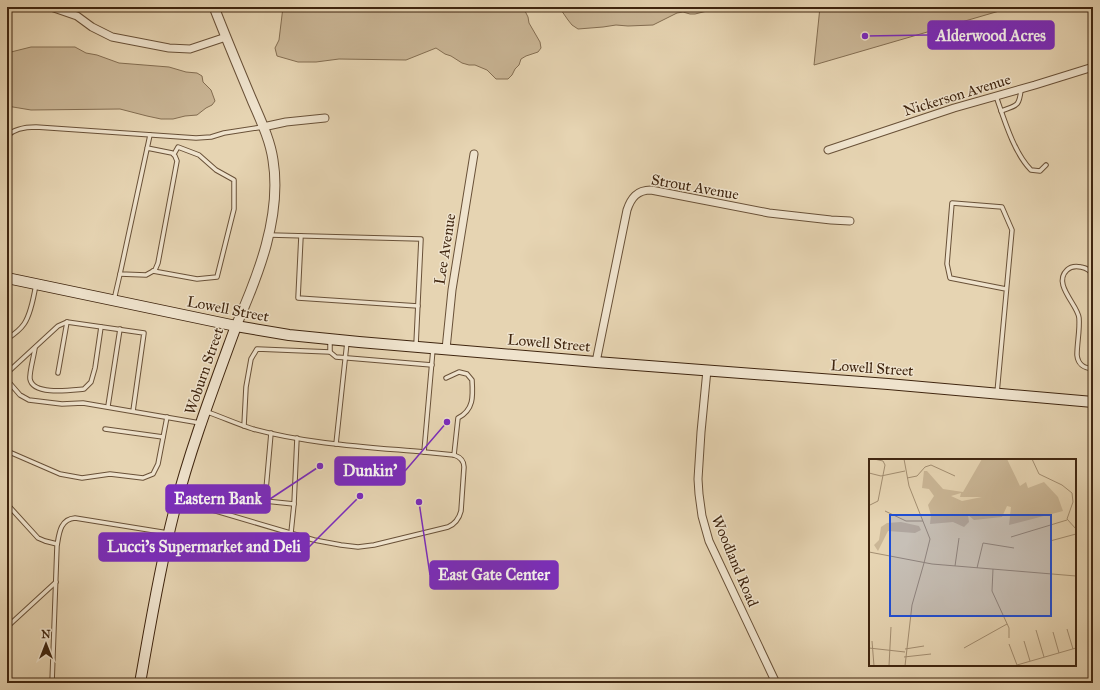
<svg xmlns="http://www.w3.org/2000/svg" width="1100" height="690" viewBox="0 0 1100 690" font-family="'IM FELL Great Primer',serif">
	<rect width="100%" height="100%" fill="#e6d4b2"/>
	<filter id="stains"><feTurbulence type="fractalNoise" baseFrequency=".005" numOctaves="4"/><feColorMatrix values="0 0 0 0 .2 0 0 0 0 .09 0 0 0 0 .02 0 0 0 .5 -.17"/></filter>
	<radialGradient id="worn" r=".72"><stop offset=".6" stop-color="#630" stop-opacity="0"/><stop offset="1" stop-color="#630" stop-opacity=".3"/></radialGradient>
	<g fill="#cab696" stroke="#846e52">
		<polygon points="283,7 523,7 528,17 529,23 540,42 541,48 538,52 526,56 521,59 519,65 515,69 512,75 508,79 496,79 487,70 475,65 469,65 462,63 451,56 445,54 436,48 406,60 339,59 316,62 298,62 277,56 275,48 279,40"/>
		<polygon points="559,7 773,7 769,9 715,9 695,14 690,14 683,12 677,13 653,25 628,26 616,25 603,27 578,29 572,25 568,20"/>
		<polygon points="820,7 1013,7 814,65"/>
		<polygon points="31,47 75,47 86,53 97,55 119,63 169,67 186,72 197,73 202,76 203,82 211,90 215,101 212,105 206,108 197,115 185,116 173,119 161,119 147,116 120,109 31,110 7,106 7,53"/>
	</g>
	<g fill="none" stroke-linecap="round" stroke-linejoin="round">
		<g stroke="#695138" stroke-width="5.5">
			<g id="service">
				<path d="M996,96C1004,119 1014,153 1031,170L1040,171L1046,165"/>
				<path d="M1001,111C1017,105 1019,107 1021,90"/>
				<path d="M7,136C14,129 27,127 36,127L196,138L211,137L224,133L263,127"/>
				<polyline points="147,148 172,153 175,156 177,161 158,263 155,270 146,275 120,274 150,135"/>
				<polyline points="270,235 421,239 416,345"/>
				<polyline points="301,236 298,298 418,306"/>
				<polyline points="153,271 197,279 217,277 234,209 234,180 216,170 199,155 178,147 174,154"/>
				<path d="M1093,276C1091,271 1087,268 1081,267C1076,266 1071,266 1067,270C1052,284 1078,305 1079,318C1080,330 1077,343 1077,355C1078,365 1084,368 1093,369"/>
				<polyline points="114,300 120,274"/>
				<path d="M7,339C13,335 20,330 24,324C31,314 34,296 36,284"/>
				<path d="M35,348C34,356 29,373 30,379C33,396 72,390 84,389L91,382L95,368L101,327"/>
				<polyline points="330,352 330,339"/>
				<polyline points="7,373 58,326 67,322 144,333 133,411"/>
				<polyline points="58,373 67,322"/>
				<path d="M446,378L459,372L467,374L472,380C473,396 474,410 458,418L454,455"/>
				<polyline points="7,380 20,395 29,400 62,404 83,403 200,423"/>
				<polyline points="997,393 1012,230 1002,207 952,203 947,264 950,278 1006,289"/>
				<polyline points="108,406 120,329"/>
				<path d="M207,412C222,417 237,424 253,429C308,444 367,447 424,452L433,349"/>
				<polyline points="244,426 246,387 251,359 257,349 330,352 336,357 432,365"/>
				<polyline points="105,429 163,437"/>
				<polyline points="271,433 265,501 294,504 297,438"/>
				<polyline points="336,444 347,342"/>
				<polyline points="7,451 60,474 82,478 110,474 143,478 153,474 158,464 167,417"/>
				<path d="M179,499L199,506L314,540L341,545L358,547L374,545L448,527C455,524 459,519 461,511L464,467C464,461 460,457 454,455L424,452"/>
				<polyline points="7,504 38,538 45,541 57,544"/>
				<polyline points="291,533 294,504"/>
				<polyline points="7,627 56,582"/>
				<path d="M52,683L57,546C59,534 60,519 75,518L168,533"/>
			</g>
		</g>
		<g stroke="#695138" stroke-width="9">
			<g id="minor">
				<polyline points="51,7 77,16 92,27 112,37 169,48 190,49 226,37"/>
				<polyline points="263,127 286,122 325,118"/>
				<polyline points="828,150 954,108 1035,85 1093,67"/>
				<polyline points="446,349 452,290 474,154"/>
				<path d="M596,362L627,210C631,198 637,190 651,190L769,213L831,220L850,221"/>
				<polyline points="707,370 701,432 698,479 699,494 702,516 709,541 776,683"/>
			</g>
		</g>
		<g stroke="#695138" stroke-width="11">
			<path id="tertiary" d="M214,7C226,38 239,69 252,100C260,119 270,139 273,160C282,216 258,276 236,326"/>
		</g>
		<g stroke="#3f250f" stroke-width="12">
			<g id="secondary">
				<polyline points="7,278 236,326 289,335 359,342 596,362 888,384 1093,402"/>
				<path d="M140,683C150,627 159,571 173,516C189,452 213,389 236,326"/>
			</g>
		</g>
		<use href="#service" stroke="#efe3cd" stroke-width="3.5"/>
		<use href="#minor" stroke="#efe3cd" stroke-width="7"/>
		<use href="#tertiary" stroke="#efe3cd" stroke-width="9"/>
		<use href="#secondary" stroke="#efe3cd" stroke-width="10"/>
	</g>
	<g text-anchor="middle" stroke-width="3" stroke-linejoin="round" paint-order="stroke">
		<g font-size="15" fill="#3f250f" stroke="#efe3cd">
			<text transform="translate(957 95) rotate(-17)" y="5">Nickerson Avenue</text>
			<text transform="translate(695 187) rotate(10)" y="5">Strout Avenue</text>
			<text transform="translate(445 249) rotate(-81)" y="5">Lee Avenue</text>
			<text transform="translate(228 309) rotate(11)" y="5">Lowell Street</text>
			<text transform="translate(549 343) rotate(5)" y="5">Lowell Street</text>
			<text transform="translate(872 368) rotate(4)" y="5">Lowell Street</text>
			<text transform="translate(204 371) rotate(-71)" y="5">Woburn Street</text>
			<text transform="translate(735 561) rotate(67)" y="5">Woodland Road</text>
		</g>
	</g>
	<g transform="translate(869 459)">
		<rect width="207" height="207" fill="#e6d4b2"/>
		<path d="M113,0H138L151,27L157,23L159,29L175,23L189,38L194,52L140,66L142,48L138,47L133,58L105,61L99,56L100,63L95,68L84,63L61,65L62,56L59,46L65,37L60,30L53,29L55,12H58L74,30L94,33ZM92,34L91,38H113L93,42L82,37ZM32,63L50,67L52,71L46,74L19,72L9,92L5,86L10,81L12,68L18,64Z" fill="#cab696" fill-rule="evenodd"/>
		<path fill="none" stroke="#a38e71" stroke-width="1" d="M35,0L40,27L61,80L55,104M163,0L170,15L193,26L203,34L204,43L198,60L207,70M0,14L12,17L36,12M38,19L48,17L56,8L62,6L86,17M1,46L9,42L16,6L14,2L5,0M16,52L37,62H54M142,78L198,61M181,82L207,75M0,93L63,105L207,117M86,107L90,79M108,109L114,84L145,89M124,110L123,132L140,169V179M198,170L204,190M167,171L175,198M184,173L190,194M3,182L5,207M155,182L161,202M140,185L148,206L207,189M0,189L36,193M95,189L138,165M36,190L55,187M35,198L62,195M20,207L22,168M36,207L43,146L55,104"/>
		<path fill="#1d4ed8" fill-opacity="0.15" stroke="#1d4ed8" stroke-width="2" d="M21,56H182V157H21Z"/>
		<rect width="207" height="207" fill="none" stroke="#3f250f" stroke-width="2"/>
	</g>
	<path fill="none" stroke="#7b2cbf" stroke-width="1.5" d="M865 36L928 35M447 422L405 471M320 466L270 499M360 496L309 547M419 502L430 575"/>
	<g fill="#7b2cbf" stroke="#efe3cd" stroke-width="1.5">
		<circle cx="865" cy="36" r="4"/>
		<circle cx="447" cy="422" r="4"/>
		<circle cx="320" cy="466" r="4"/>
		<circle cx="360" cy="496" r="4"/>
		<circle cx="419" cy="502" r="4"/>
	</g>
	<g fill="#7b2cbf" stroke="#7b2cbf" stroke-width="1.5">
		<rect x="928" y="21" width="126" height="28" rx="4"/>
		<rect x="335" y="457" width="70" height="28" rx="4"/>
		<rect x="166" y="485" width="104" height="28" rx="4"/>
		<rect x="99" y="533" width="210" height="28" rx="4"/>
		<rect x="430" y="561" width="128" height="28" rx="4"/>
	</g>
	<g font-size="16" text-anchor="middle" font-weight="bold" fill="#fff">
		<text x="991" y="41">Alderwood Acres</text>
		<text x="370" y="476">Dunkin'</text>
		<text x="218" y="504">Eastern Bank</text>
		<text x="204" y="552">Lucci's Supermarket and Deli</text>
		<text x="494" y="580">East Gate Center</text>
	</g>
	<rect width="1100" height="690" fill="none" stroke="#e6d4b2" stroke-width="24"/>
	<rect x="8" y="8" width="1084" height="674" fill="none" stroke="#3f250f" stroke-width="2"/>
	<rect x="12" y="12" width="1076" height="666" fill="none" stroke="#3f250f"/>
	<g transform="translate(46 644)" stroke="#efe3cd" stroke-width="3" paint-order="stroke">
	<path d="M0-3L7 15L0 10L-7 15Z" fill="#3f250f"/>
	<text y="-6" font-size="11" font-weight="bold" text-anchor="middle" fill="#3f250f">N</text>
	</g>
	<rect width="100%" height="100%" filter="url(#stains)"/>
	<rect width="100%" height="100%" fill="url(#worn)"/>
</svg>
